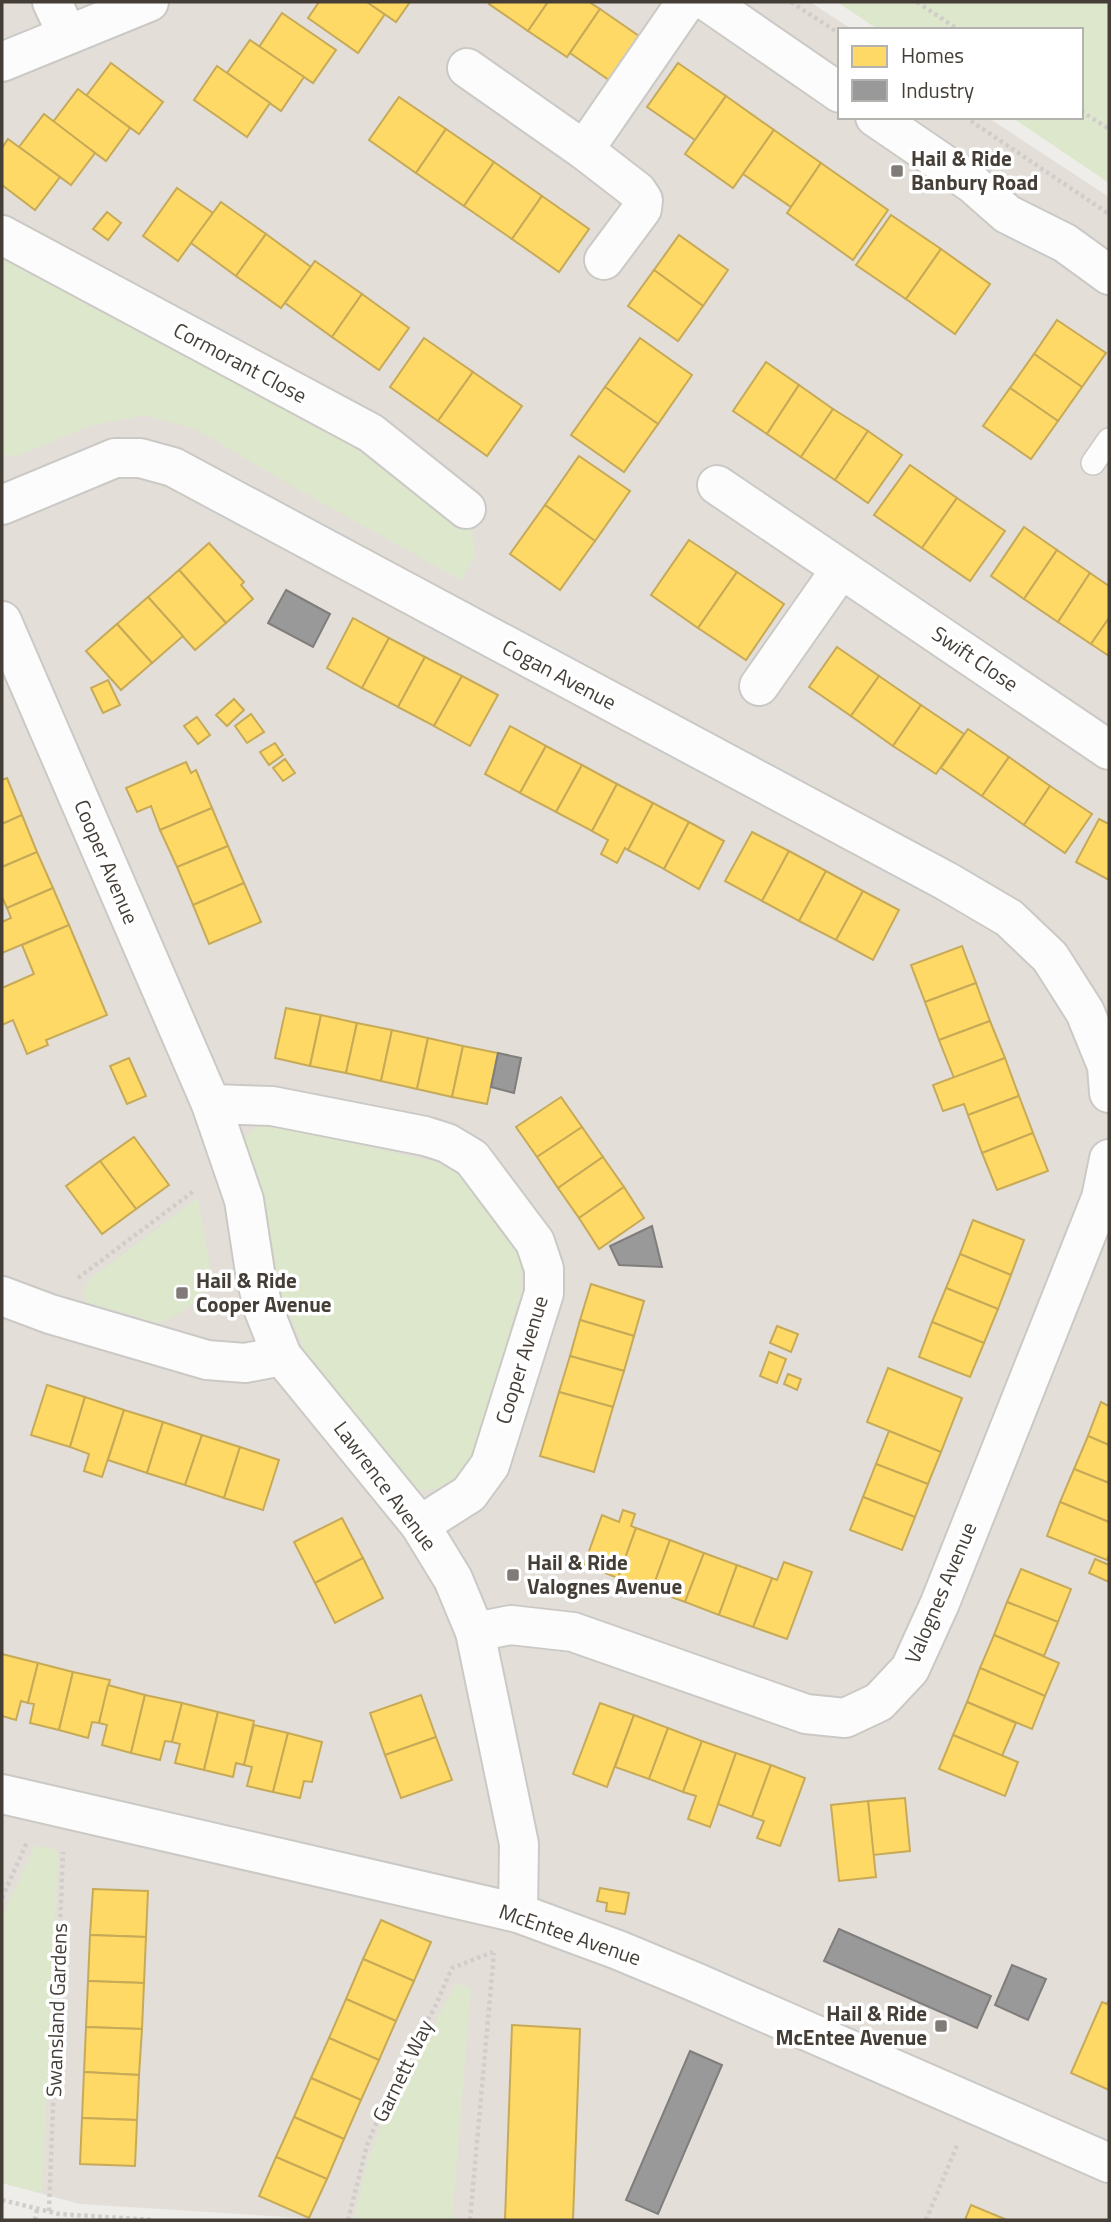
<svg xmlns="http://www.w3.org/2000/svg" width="1111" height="2222" viewBox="0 0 1111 2222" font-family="'Titillium Web',sans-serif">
	<rect width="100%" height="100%" fill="#efedea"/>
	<polygon fill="#e3dfd8" points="2,2 810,2 853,30 840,30 840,117 987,117 1109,197 1109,2220 334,2220 80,2204 2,2183"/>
	<g fill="#dde7cc">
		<polygon points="837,2 1109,2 1109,183 1011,117 1081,117 1081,30 879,30"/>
		<polygon points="2,235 466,509 476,554 461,580 294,487 196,429 144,415 89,426 15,457 2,453"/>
		<polygon points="260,1122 448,1165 467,1178 520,1251 522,1289 470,1469 457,1486 418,1491 305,1351 280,1294 244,1139"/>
		<polygon points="198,1198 211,1272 202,1297 172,1318 159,1323 86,1302 83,1292 89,1280"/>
		<polygon points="35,1846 58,1850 42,2193 2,2183 2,1917"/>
		<polygon points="456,1984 471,1988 452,2220 354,2220 366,2166 386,2112"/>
	</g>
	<g fill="#ffd966" stroke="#c7aa58" stroke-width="2">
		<polygon points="319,2 367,2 385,14 358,53 308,18"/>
		<polygon points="367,2 410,2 396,22"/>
		<polygon points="491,2 548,2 528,31 489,4"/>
		<polygon points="548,2 589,2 600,9 567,57 528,31"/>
		<polygon points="600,9 639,36 609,80 570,53"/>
		<polygon points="282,13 336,50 313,83 259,47"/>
		<polygon points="250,40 304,77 281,111 227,73"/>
		<polygon points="111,63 163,102 139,134 86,96"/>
		<polygon points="678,63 726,96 695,140 647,107"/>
		<polygon points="217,66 270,103 247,137 194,100"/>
		<polygon points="78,89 130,128 106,161 53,122"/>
		<polygon points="726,96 774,130 733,188 685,154"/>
		<polygon points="399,97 446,129 416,173 369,140"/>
		<polygon points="44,114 95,153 71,185 19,147"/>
		<polygon points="446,129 494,162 464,206 416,173"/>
		<polygon points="774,130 821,163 791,207 743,174"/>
		<polygon points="8,139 60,177 35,210 2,185 2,148"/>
		<polygon points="494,162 542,196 512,239 464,206"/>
		<polygon points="821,163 888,210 853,260 787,213"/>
		<polygon points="177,188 213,213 178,261 143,236"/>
		<polygon points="542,196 589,229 559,272 512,239"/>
		<polygon points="221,202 266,234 236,276 191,243"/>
		<polygon points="107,212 121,223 108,240 93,229"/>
		<polygon points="891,215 941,249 906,299 856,265"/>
		<polygon points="266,234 311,267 281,308 236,276"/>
		<polygon points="679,235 728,270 703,306 654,270"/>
		<polygon points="941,249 990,284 955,334 906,299"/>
		<polygon points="315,261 362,294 332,337 285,303"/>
		<polygon points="654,270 703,306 678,341 628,306"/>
		<polygon points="362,294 409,328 379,370 332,337"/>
		<polygon points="1057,320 1106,353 1082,387 1034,354"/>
		<polygon points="424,338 473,372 438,421 390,387"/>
		<polygon points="640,338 692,375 658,424 605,387"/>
		<polygon points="1034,354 1082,387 1058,421 1010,388"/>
		<polygon points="766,362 799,385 767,434 733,411"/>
		<polygon points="473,372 522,406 487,456 438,421"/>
		<polygon points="799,385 833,409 801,457 767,434"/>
		<polygon points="605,387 658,424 624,472 571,435"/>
		<polygon points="1010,388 1058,421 1031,459 983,426"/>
		<polygon points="833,409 868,431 835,480 801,457"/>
		<polygon points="868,431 902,455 868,503 835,480"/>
		<polygon points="579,456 630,491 595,541 545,505"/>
		<polygon points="910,465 957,498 922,548 874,515"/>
		<polygon points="957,498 1005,531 970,581 922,548"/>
		<polygon points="545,505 595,541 560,590 510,554"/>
		<polygon points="1024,527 1057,550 1024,599 991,576"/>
		<polygon points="689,540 737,572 698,628 651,595"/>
		<polygon points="209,543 244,582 241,585 253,599 226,623 179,570"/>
		<polygon points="1057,550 1090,573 1058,622 1024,599"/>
		<polygon points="179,570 226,623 195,650 148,597"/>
		<polygon points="737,572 784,604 746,660 698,628"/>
		<polygon points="1090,573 1109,586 1109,618 1091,644 1058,622"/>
		<polygon points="148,597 183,636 152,663 117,624"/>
		<polygon points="353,618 389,638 362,688 327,668"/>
		<polygon points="1109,618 1109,656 1091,644"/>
		<polygon points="117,624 152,663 121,690 86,651"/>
		<polygon points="389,638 425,657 398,707 362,688"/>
		<polygon points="837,647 879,676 851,716 809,687"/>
		<polygon points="425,657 462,676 434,726 398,707"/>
		<polygon points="462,676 498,695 470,746 434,726"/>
		<polygon points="879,676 921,705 893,746 851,716"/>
		<polygon points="108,680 120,705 103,713 91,688"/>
		<polygon points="234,699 244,710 227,726 216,715"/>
		<polygon points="921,705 964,734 936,774 893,746"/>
		<polygon points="251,714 264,732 247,743 235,726"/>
		<polygon points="197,717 210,735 198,744 184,726"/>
		<polygon points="510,726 546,746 520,793 485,774"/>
		<polygon points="968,729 1009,757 982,796 941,768"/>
		<polygon points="275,743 283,755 269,765 260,752"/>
		<polygon points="546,746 582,765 556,812 520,793"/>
		<polygon points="1009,757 1050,786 1024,825 982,796"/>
		<polygon points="285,759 295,773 283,781 273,768"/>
		<polygon points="186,762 191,773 196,770 212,808 160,830 151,806 137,812 126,788"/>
		<polygon points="582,765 617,784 592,831 556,812"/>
		<polygon points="7,778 22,815 2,824 2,780"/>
		<polygon points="617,784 653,803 628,850 625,848 617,863 601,854 608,840 592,831"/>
		<polygon points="1050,786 1092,814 1065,853 1024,825"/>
		<polygon points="653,803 689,822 664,869 628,850"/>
		<polygon points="212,808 228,846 177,867 160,830"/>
		<polygon points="22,815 37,852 2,867 2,824"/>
		<polygon points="1099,819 1109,824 1109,880 1076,862"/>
		<polygon points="689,822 724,841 699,889 664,869"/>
		<polygon points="752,832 789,851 762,901 725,881"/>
		<polygon points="228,846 244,883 193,905 177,867"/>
		<polygon points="789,851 826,871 799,921 762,901"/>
		<polygon points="37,852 53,888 7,908 2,897 2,867"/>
		<polygon points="826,871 863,891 836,940 799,921"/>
		<polygon points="244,883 261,922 209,944 193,905"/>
		<polygon points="53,888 69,925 2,953 2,922 11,918 7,908"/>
		<polygon points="863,891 899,910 873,960 836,940"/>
		<polygon points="69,925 107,1015 46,1040 48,1045 27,1054 13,1020 2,1025 2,988 34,974 22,945"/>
		<polygon points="962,946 976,983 925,1002 911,965"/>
		<polygon points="976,983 990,1021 939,1040 925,1002"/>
		<polygon points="286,1008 321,1015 310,1066 275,1058"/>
		<polygon points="321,1015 357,1023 346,1073 310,1066"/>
		<polygon points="990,1021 1005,1058 954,1078 939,1040"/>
		<polygon points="357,1023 392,1030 381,1081 346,1073"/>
		<polygon points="392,1030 428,1038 417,1089 381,1081"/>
		<polygon points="428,1038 463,1046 452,1097 417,1089"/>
		<polygon points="463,1046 498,1053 487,1104 452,1097"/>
		<polygon points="129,1058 146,1096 127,1104 110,1066"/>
		<polygon points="1005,1058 1019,1096 968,1115 964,1104 943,1111 933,1085"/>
		<polygon points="1019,1096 1033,1133 982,1153 968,1115"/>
		<polygon points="561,1097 582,1127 537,1157 516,1127"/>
		<polygon points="582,1127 603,1157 558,1188 537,1157"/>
		<polygon points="1033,1133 1048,1171 997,1190 982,1153"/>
		<polygon points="134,1137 169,1185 136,1209 100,1161"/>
		<polygon points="603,1157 624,1187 579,1218 558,1188"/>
		<polygon points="100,1161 136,1209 102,1234 66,1186"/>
		<polygon points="624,1187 644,1218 599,1249 579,1218"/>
		<polygon points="973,1220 1024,1240 1011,1275 960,1254"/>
		<polygon points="960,1254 1011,1275 998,1309 946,1288"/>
		<polygon points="591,1284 644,1301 634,1336 580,1320"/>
		<polygon points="946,1288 998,1309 984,1343 932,1322"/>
		<polygon points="580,1320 634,1336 624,1371 570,1356"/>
		<polygon points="932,1322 984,1343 970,1377 919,1357"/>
		<polygon points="777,1326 798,1334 791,1352 770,1343"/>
		<polygon points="769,1352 786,1359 777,1383 760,1376"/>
		<polygon points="570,1356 624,1371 613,1407 559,1392"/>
		<polygon points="888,1368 962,1398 941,1452 867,1422"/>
		<polygon points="788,1374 801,1379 797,1390 784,1384"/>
		<polygon points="47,1385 85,1397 70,1447 31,1435"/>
		<polygon points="559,1392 613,1407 594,1472 540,1456"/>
		<polygon points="85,1397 124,1410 102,1477 84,1471 89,1454 70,1447"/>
		<polygon points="1101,1402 1109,1406 1109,1445 1088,1436"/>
		<polygon points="124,1410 163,1422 147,1473 108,1460"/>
		<polygon points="163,1422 202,1435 185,1485 147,1473"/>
		<polygon points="889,1431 941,1452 928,1484 876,1464"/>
		<polygon points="202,1435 240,1447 224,1498 185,1485"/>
		<polygon points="1088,1436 1109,1445 1109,1483 1074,1469"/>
		<polygon points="240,1447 279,1460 263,1510 224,1498"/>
		<polygon points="876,1464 928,1484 915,1517 863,1497"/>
		<polygon points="1074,1469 1109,1483 1109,1522 1060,1502"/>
		<polygon points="863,1497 915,1517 902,1550 850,1530"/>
		<polygon points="1060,1502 1109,1522 1109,1555 1107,1560 1047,1536"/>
		<polygon points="623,1510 635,1514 631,1526 636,1528 618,1578 584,1565 602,1515 619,1522"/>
		<polygon points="342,1518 363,1558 315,1583 294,1542"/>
		<polygon points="636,1528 670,1540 652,1590 618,1578"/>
		<polygon points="670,1540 704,1553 685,1602 652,1590"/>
		<polygon points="704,1553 737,1565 719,1615 685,1602"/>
		<polygon points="363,1558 383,1598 335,1623 315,1583"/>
		<polygon points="1095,1559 1109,1565 1109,1582 1089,1573"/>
		<polygon points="784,1562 812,1572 787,1639 753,1627 772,1578 777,1580"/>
		<polygon points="737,1565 772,1578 753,1627 719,1615"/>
		<polygon points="1021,1569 1071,1589 1058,1622 1007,1602"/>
		<polygon points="1007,1602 1058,1622 1044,1656 994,1635"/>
		<polygon points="994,1635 1059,1663 1045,1696 980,1668"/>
		<polygon points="2,1654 38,1663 28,1703 21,1701 16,1720 2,1716"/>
		<polygon points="38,1663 73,1672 59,1730 30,1723 34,1704 28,1703"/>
		<polygon points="980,1668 1045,1696 1032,1729 967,1702"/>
		<polygon points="73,1672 110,1680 99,1723 92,1722 88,1738 59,1730"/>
		<polygon points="108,1685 145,1695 131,1753 102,1745 107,1725 99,1723"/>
		<polygon points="145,1695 182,1703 172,1742 165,1741 160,1760 131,1753"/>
		<polygon points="421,1695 436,1737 385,1755 370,1713"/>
		<polygon points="967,1702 1016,1723 1002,1756 953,1735"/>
		<polygon points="182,1703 218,1712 204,1770 175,1763 180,1744 172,1742"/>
		<polygon points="600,1703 634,1715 607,1787 573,1774"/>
		<polygon points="218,1712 254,1721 244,1765 236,1763 233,1777 204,1770"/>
		<polygon points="634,1715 668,1728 649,1779 615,1767"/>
		<polygon points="254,1725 288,1733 273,1792 247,1786 252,1767 244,1765"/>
		<polygon points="668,1728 702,1741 683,1792 649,1779"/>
		<polygon points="288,1733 322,1742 312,1782 304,1781 300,1798 273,1792"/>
		<polygon points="953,1735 1018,1762 1005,1796 939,1769"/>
		<polygon points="436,1737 452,1780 401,1798 385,1755"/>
		<polygon points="702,1741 736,1753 710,1827 688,1819 696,1796 683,1792"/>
		<polygon points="736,1753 771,1765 752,1817 718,1804"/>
		<polygon points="771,1765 805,1778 780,1846 757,1838 764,1821 752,1817"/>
		<polygon points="905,1798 910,1851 873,1855 868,1801"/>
		<polygon points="868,1801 876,1877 839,1881 831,1805"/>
		<polygon points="600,1888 629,1893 625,1914 606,1911 607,1903 597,1901"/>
		<polygon points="93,1889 148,1891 146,1937 90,1935"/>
		<polygon points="381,1920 431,1942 414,1981 363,1959"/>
		<polygon points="90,1935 146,1937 144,1983 88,1981"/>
		<polygon points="363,1959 414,1981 396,2021 346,1999"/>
		<polygon points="88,1981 144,1983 142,2029 86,2027"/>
		<polygon points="346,1999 396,2021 379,2060 329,2038"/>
		<polygon points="1109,2000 1109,2090 1071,2073 1102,2002 1107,2004"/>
		<polygon points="512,2025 580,2029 573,2220 505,2220"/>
		<polygon points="86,2027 142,2029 139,2075 84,2072"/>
		<polygon points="329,2038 379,2060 361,2100 311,2078"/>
		<polygon points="84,2072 139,2075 137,2120 82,2118"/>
		<polygon points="311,2078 361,2100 344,2139 294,2117"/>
		<polygon points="294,2117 344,2139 327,2179 276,2157"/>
		<polygon points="82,2118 137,2120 135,2166 80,2164"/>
		<polygon points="276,2157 327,2179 309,2218 259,2196"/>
		<polygon points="971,2205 1007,2220 965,2220"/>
	</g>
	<g fill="#999" stroke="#807e7c" stroke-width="2">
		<polygon points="286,590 330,614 313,647 268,623"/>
		<polygon points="498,1053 521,1058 514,1093 491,1087"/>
		<polygon points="652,1226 662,1267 619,1265 610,1246"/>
		<polygon points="839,1929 991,1996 977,2028 824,1961"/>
		<polygon points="1012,1965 1046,1979 1028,2020 995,2005"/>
		<polygon points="690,2051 722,2065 658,2214 626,2200"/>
	</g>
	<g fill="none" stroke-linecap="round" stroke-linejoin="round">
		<g stroke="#cbc9c6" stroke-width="26">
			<polyline id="lane" points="1093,463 1109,440"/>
		</g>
		<g stroke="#cbc9c6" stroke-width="42">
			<g id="street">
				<polyline points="52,2 67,34"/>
				<polyline points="708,2 840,93"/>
				<polyline points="2,62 149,2"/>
				<polyline points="467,68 584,150 637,191 643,200 642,209 604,260"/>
				<polyline points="875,117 973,184 1007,214 1065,243 1109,275"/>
				<polyline points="584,150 686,2"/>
				<polyline points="2,235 371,433 466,509"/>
				<polyline points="717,485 1109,750"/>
				<polyline points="2,505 115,458 140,458 173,467 946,881 1009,918 1050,957 1085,1012 1107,1066 1109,1093"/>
				<polyline points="2,621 211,1104 244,1200 255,1272 263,1308 282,1356 420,1525 453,1579 475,1632 519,1844 518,1913"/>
				<polyline points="759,686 841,569"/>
				<polyline points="211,1104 272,1106 425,1136 447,1143 472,1158 535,1242 544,1269 544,1293 490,1465 469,1494 420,1525"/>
				<polyline points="2,1296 50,1314 207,1360 245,1363 282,1356"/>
				<polyline points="475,1632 511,1625 573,1632 806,1714 845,1718 879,1702 910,1669 940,1603 1101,1198 1109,1159"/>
				<polyline points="2,1794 518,1913 618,1950 695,1982 1109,2163"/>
			</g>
		</g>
		<g stroke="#d0cdcb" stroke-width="4.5" stroke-dasharray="3.5 3.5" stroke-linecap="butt">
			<polyline points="791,2 840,34"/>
			<polyline points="917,2 959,30"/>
			<polyline points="1081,111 1109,129"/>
			<polyline points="965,117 1109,214"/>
			<polyline points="78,1278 194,1191"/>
			<polyline points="2,1898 27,1842"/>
			<polyline points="2,2200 59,2214 154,2220"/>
			<polyline points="49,2211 63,1852"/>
			<polyline points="35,2220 37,2209"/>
			<polyline points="348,2220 367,2145 396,2076 434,2009 452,1968 493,1952"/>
			<polyline points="470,2220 494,1953"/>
			<polyline points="926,2220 958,2143"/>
		</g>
		<use href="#lane" stroke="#fdfcfc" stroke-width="23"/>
		<use href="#street" stroke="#fdfcfc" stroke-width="38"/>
	</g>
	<g fill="#807b76" stroke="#fff" stroke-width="2.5">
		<rect x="890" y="164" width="14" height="14" rx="3.5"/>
		<rect x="175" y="1286" width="14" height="14" rx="3.5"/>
		<rect x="506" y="1568" width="14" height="14" rx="3.5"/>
		<rect x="934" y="2019" width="14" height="14" rx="3.5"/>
	</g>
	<g text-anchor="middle" stroke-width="7" stroke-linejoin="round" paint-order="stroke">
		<g font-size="21" font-weight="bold" fill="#443e37" stroke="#fff" text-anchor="start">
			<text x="911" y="166">Hail &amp; Ride<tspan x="911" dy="24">Banbury Road</tspan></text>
			<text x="196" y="1288">Hail &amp; Ride<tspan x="196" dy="24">Cooper Avenue</tspan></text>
			<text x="527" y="1570">Hail &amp; Ride<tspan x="527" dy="24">Valognes Avenue</tspan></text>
			<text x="927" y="2021" text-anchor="end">Hail &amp; Ride<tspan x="927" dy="24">McEntee Avenue</tspan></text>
		</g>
		<g font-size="21" fill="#443e37" stroke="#fff">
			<text transform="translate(240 363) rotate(28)" y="7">Cormorant Close</text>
			<text transform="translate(975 659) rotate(34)" y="7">Swift Close</text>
			<text transform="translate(559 675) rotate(28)" y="7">Cogan Avenue</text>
			<text transform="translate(106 862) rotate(67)" y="7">Cooper Avenue</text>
			<text transform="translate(522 1360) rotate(-73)" y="7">Cooper Avenue</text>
			<text transform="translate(385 1486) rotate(53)" y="7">Lawrence Avenue</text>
			<text transform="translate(941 1593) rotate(-67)" y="7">Valognes Avenue</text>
			<text transform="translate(570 1935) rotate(19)" y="7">McEntee Avenue</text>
			<text transform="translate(57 2010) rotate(-88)" y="7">Swansland Gardens</text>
			<text transform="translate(403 2071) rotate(-64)" y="7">Garnett Way</text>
		</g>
	</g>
	<rect width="1111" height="2222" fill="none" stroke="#443e37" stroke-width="7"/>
	<rect x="838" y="28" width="245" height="91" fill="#ffffff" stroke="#b4b2af" stroke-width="2"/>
	<rect x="852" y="46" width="35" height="21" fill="#ffd966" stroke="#b4b2af" stroke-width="2"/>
	<text x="901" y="63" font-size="21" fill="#443e37">Homes</text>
	<rect x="852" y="80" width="35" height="21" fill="#999999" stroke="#b4b2af" stroke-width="2"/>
	<text x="901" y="98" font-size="21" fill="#443e37">Industry</text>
</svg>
